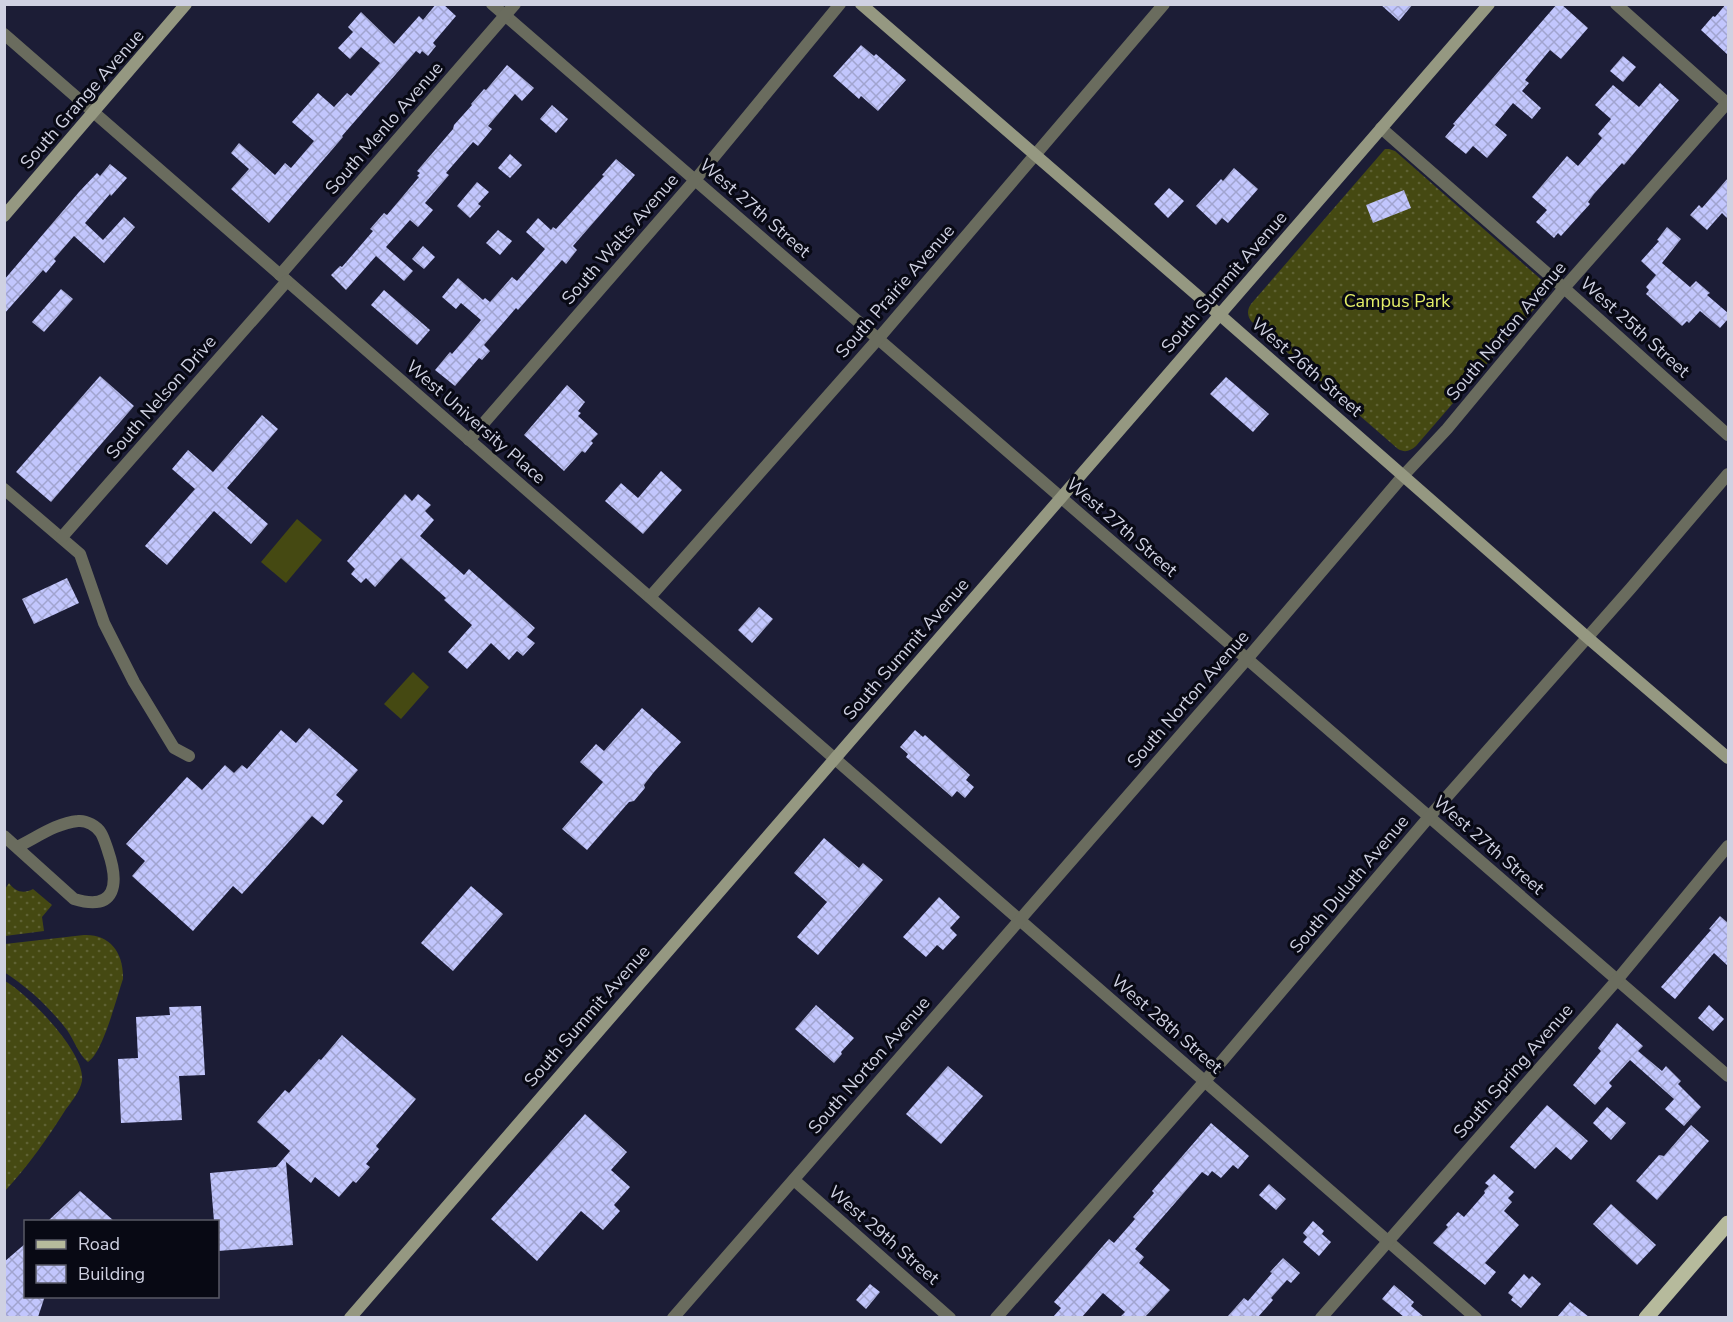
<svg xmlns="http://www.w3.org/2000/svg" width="1733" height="1322" viewBox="0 0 1733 1322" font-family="'Nunito Sans',sans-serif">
	<defs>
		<pattern id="grass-dots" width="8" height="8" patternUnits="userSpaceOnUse" patternTransform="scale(1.5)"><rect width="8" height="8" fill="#454912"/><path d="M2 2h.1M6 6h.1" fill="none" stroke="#5f6234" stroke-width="1.8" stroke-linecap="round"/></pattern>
		<pattern id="building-cross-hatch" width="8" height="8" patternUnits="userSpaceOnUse" patternTransform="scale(1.5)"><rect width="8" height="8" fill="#c2c6fd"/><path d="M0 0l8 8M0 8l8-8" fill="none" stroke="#a1a4cf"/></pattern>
	</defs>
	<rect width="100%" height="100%" fill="#1c1d36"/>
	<g fill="url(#grass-dots)">
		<path d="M1385,149H1389L1395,151L1544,282L1547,286L1548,293L1416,446C1410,451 1405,453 1398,449L1251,321C1247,315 1247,310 1251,304Z"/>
		<path d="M9,883C15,892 24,894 33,889L52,905L42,917L44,931L5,936V889Z"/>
		<path d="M84,935C110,934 124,953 123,979C117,996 103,1053 88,1062C79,1055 74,1040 67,1030C49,1007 29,988 4,972L5,944Z"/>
		<path d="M5,981C28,994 86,1053 82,1081C80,1091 72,1101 66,1109C48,1138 28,1166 5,1191Z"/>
	</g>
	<g fill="#454912">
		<polygon points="297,519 322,540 286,583 261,562"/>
		<polygon points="413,672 429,687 401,719 384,704"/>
	</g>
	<g fill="url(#building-cross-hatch)">
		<polygon points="436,4 443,4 456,16 433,43 436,46 428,56 422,51 420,54 416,51 342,136 343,137 269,223 231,189 249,169 231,153 239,143 275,175 285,163 291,168 314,141 292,122 318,93 334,107 347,93 351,96 380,63 361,47 350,59 338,48 353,32 348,27 361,12 394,44 419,16 423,20"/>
		<polygon points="1380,4 1413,4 1399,21"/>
		<polygon points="1557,4 1561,4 1588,28 1561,59 1550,50 1525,80 1529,83 1522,91 1541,108 1532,119 1513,103 1495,125 1507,135 1487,158 1473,146 1466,154 1445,137 1455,125 1453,124"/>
		<polygon points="1726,4 1728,4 1728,55 1701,30 1713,16 1715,17"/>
		<polygon points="861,45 874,56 876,54 906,80 878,111 861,96 859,99 833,76"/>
		<polygon points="1623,56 1636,67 1623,82 1610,71"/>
		<polygon points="507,65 534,88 522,101 515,94 488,126 492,129 478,146 473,142 446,173 449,175 425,203 433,210 418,227 410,220 386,247 413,271 404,281 376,256 346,290 331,275 340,266 342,267 373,231 370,229 384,213 387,215 419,177 417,176 420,173 417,171 453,129 454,125 472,105 471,104 484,89 486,90"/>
		<polygon points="1660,83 1679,100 1624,165 1622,163 1594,194 1588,202 1590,204 1579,216 1561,236 1558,233 1554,238 1536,222 1547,210 1532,197 1567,156 1578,166 1598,143 1602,138 1598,134 1611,119 1595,105 1613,85 1639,107"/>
		<polygon points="552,105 568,119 556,133 540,119"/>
		<polygon points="510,154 522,165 510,178 498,168"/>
		<polygon points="616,159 635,175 573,246 577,250 566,264 562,260 518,310 516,308 484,345 490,351 482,360 479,358 455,386 435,370 450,352 452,354 481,320 461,303 456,309 442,297 458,278 483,300 485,298 490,302 512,277 517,281 545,249 526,232 538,218 551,230 553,227 556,229 604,176 602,175"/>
		<polygon points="110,164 127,178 111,196 110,194 85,223 103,240 124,217 135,227 104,263 74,236 54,259 56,261 46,273 43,270 4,314 4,280 79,192 97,173 100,176"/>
		<polygon points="1234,168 1258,189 1228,223 1222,218 1216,225 1196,206 1221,179 1223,181"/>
		<polygon points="1728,178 1728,219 1722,213 1707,230 1690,215 1699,205 1702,208"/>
		<polygon points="477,182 489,192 478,204 481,206 470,218 457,206"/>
		<polygon points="1169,188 1184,201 1168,218 1154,204"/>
		<polygon points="1404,190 1411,208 1373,223 1366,205"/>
		<polygon points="1667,227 1681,239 1662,263 1690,287 1696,281 1710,293 1707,295 1728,313 1728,319 1720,328 1700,311 1689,323 1687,321 1682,326 1646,294 1649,290 1646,287 1656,275 1641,261 1659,241 1657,240"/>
		<polygon points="498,230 512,241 500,255 486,243"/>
		<polygon points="423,246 435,257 424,269 412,259"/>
		<polygon points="61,289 73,299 44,332 32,322"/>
		<polygon points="384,290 430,330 417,345 371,305"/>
		<polygon points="100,376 134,406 51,502 16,472"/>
		<polygon points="1226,377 1269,414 1253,432 1210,394"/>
		<polygon points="567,385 585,402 578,411 581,413 578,416 598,434 591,441 593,443 585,453 582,451 564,471 524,435"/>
		<polygon points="262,415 278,429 227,488 268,524 251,544 214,511 167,565 145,546 195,489 172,469 188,450 213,472"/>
		<polygon points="661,471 682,490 643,534 605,501 621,483 638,498"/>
		<polygon points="405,494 412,501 418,494 431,505 425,511 434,520 420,536 464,575 469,569 535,628 527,637 535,643 523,656 517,651 509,660 491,643 467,669 448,652 472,625 444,600 446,598 401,558 375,587 366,578 361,583 351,574 355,569 347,561"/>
		<polygon points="67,578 79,603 34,624 22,599"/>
		<polygon points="759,607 773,619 752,643 738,630"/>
		<polygon points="642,708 681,742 654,772 644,785 645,788 634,801 629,802 587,850 562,829 603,782 580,762 596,744 604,751"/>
		<polygon points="309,728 358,770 336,795 343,801 323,825 312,816 242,894 233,886 193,931 132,876 145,861 126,844 187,777 202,790 225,765 234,773 242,765 247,769 281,730 296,743"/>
		<polygon points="915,730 923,737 925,735 970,775 966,780 974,787 965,798 957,791 952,797 906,757 908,754 900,747"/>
		<polygon points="824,838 859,868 863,863 883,880 818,955 797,937 827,902 794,873"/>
		<polygon points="471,886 503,914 453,971 421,943"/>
		<polygon points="939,897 960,917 950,928 957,935 943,950 937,945 926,957 903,937"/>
		<polygon points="1720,916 1728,923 1728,966 1714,953 1675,999 1661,987 1711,930 1709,929"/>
		<polygon points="816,1005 854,1038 841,1052 842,1054 834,1063 795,1029"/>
		<polygon points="1709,1005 1724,1019 1713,1031 1698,1018"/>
		<polygon points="201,1006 205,1075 179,1076 182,1120 121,1123 118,1059 138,1058 136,1017 170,1015 169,1007"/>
		<polygon points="1617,1023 1643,1046 1638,1051 1662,1071 1666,1066 1681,1081 1678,1084 1701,1107 1684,1126 1665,1109 1674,1099 1630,1060 1609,1083 1612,1086 1595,1105 1573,1085 1601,1051 1598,1048"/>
		<polygon points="342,1035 416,1099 376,1146 379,1149 366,1164 370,1167 356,1183 353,1181 339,1197 315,1177 311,1183 286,1162 293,1245 218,1251 218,1221 214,1221 210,1173 276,1167 290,1151 257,1122 285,1090 289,1093 319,1059 321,1060"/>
		<polygon points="948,1066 983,1096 941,1144 906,1114"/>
		<polygon points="1547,1105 1588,1141 1571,1160 1556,1147 1535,1169 1510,1147"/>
		<polygon points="1607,1107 1626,1123 1611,1140 1593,1123"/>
		<polygon points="585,1114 627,1152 611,1170 630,1187 614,1205 620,1211 603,1230 581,1211 537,1261 491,1219"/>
		<polygon points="1211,1123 1249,1156 1238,1169 1233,1165 1221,1178 1212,1171 1208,1176 1202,1172 1135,1249 1144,1257 1139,1263 1170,1290 1145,1317 1120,1317 1125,1312 1103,1293 1082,1317 1053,1317 1061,1308 1054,1302 1109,1239 1114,1243 1135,1219 1133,1217 1154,1193 1152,1191"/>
		<polygon points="1691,1125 1709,1141 1657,1200 1636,1181 1659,1155 1664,1156"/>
		<polygon points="1494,1174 1514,1192 1508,1198 1512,1202 1504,1211 1519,1225 1485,1263 1496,1272 1485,1285 1433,1243 1448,1227 1446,1225 1458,1212 1464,1217 1485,1193 1484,1191 1489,1186 1485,1183"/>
		<polygon points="1269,1184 1286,1199 1276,1210 1259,1195"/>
		<polygon points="80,1191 114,1221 48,1221"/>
		<polygon points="1611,1204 1656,1245 1637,1265 1593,1224"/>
		<polygon points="1313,1221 1324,1231 1322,1234 1331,1242 1319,1256 1303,1242 1307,1237 1303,1233"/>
		<polygon points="26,1243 26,1296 45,1296 38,1317 4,1317 4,1262"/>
		<polygon points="1283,1258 1300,1273 1291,1283 1287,1280 1271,1298 1273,1300 1258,1317 1227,1317 1244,1298 1248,1301 1272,1273 1270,1272"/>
		<polygon points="1524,1274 1529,1279 1532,1276 1541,1284 1521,1308 1511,1300 1513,1297 1508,1293"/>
		<polygon points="870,1284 880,1292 866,1309 856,1300"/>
		<polygon points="1394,1285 1414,1302 1411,1306 1424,1317 1404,1317 1382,1299"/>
		<polygon points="1570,1302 1589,1317 1557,1317"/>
	</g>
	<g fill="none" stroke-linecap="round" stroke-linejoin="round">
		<g stroke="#6a6c5e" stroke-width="12">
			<polyline points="492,4 1728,1076"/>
			<polyline points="1616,4 1728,104"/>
			<polyline points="4,34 1476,1318"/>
			<polyline points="1381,128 1564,288 1728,435"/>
			<polyline points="280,275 515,4"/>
			<polyline points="469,440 695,180 840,4"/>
			<polyline points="4,489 80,554 104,623 134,682 174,748 189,756"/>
			<polyline points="62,537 287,281"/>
			<polyline points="650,597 878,339 1164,4"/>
			<path d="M4,836L74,899C117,912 119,883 108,851C106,845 104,838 101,833C97,826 86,820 78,821C56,823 36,838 17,847"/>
			<polyline points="794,1180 950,1318"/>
			<polyline points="673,1318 1247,659 1403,476 1447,429 1564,288 1728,102"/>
			<polyline points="996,1318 1205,1081 1429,817 1631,588 1728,474"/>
			<polyline points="1321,1318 1617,980 1728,846"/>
		</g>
		<g stroke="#959881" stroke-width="12">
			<polyline points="861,4 1220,315 1588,638 1728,758"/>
			<polyline points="4,216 186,4"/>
			<polyline points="350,1318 1489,4"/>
		</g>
		<polyline stroke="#b6ba9c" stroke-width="15" points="1646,1318 1728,1223"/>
	</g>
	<g text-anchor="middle" stroke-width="6" stroke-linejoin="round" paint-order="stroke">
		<g font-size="18" fill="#cfd1e2" stroke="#080914">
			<text transform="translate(82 99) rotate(-49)" y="6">South Grange Avenue</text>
			<text transform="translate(384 128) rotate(-49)" y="6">South Menlo Avenue</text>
			<text transform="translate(755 208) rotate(41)" y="6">West 27th Street</text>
			<text transform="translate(620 239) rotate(-49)" y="6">South Walts Avenue</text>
			<text transform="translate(1224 282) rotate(-49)" y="6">South Summit Avenue</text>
			<text transform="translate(895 291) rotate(-49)" y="6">South Prairie Avenue</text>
			<text transform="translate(1635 327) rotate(42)" y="6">West 25th Street</text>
			<text transform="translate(1506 331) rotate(-50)" y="6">South Norton Avenue</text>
			<text transform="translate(1307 367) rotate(41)" y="6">West 26th Street</text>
			<text transform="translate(161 397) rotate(-49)" y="6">South Nelson Drive</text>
			<text transform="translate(476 422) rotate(41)" y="6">West University Place</text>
			<text transform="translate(1122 527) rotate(41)" y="6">West 27th Street</text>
			<text transform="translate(906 649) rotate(-49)" y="6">South Summit Avenue</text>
			<text transform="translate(1188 699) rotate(-49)" y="6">South Norton Avenue</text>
			<text transform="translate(1489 845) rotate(41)" y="6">West 27th Street</text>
			<text transform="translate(1349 884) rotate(-50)" y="6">South Duluth Avenue</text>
			<text transform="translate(587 1016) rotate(-49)" y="6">South Summit Avenue</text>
			<text transform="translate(1167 1024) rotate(41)" y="6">West 28th Street</text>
			<text transform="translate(869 1065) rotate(-49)" y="6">South Norton Avenue</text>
			<text transform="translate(1513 1071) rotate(-49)" y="6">South Spring Avenue</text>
			<text transform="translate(884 1235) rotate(41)" y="6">West 29th Street</text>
		</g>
		<g font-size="18" fill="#e4ef68" stroke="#080914">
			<text x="1397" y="307">Campus Park</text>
		</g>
	</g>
	<rect width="1733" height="1322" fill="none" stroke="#cfd1e2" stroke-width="12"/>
	<rect x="24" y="1220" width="195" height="78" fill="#080914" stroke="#585966" stroke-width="1.5"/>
	<rect x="36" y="1240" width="30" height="9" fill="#b6ba9c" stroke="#585966" stroke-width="1.5"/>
	<text x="78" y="1250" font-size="18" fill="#cfd1e2">Road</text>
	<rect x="36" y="1265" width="30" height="18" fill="url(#building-cross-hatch)" stroke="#585966" stroke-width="1.5"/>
	<text x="78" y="1280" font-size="18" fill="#cfd1e2">Building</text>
</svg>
